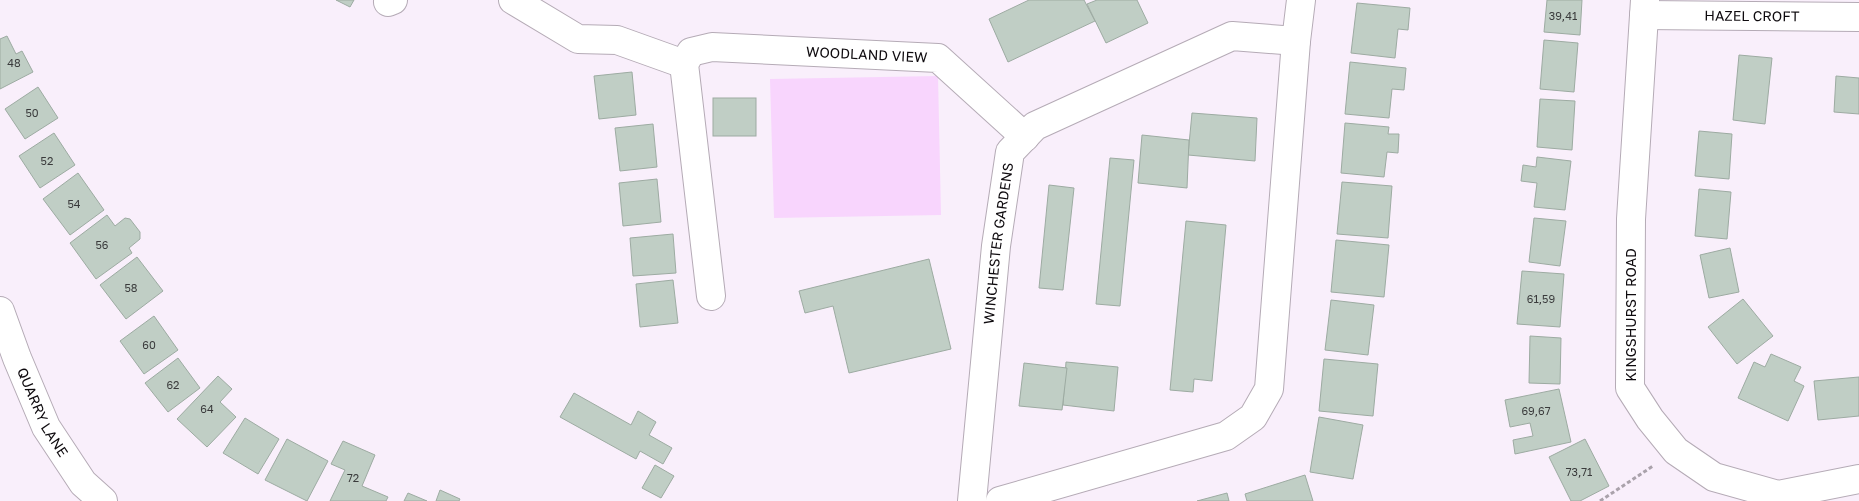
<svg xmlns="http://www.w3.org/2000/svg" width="1859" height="501" viewBox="0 0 1859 501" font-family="'Golos Text',sans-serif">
	<rect width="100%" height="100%" fill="#f9effb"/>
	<polygon fill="#f8d5fd" points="938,76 941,215 774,218 770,79"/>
	<g fill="#c0cec5" stroke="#9daba2">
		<polygon points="336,0 354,0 350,7"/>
		<polygon points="1029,0 1084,0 1095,21 1008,62 989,19"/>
		<polygon points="1097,0 1137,0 1148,23 1106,43 1087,4"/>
		<polygon points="1547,0 1582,0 1580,35 1544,32"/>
		<polygon points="1357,3 1410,8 1408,30 1398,29 1395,58 1351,53"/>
		<polygon points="7,36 16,54 22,51 33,72 0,89 0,39"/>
		<polygon points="1544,40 1578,43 1574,92 1540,89"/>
		<polygon points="1739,55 1772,58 1765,124 1733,120"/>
		<polygon points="1350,62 1406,68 1404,90 1392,89 1389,118 1345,114"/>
		<polygon points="632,72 636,115 599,119 594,76"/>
		<polygon points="1836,76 1859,78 1859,114 1834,112"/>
		<polygon points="38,87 58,118 25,139 5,109"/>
		<rect x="713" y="98" width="43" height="38"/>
		<polygon points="1540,99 1575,101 1572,150 1537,147"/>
		<polygon points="1192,113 1257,118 1255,161 1188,155"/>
		<polygon points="1345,123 1389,127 1388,134 1399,134 1398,153 1387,152 1384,177 1341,173"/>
		<polygon points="653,124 657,167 620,171 615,128"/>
		<polygon points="1699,131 1732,134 1729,179 1695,176"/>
		<polygon points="54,133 75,165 40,188 19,156"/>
		<polygon points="1142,135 1189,140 1187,188 1138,183"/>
		<polygon points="1537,157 1571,161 1565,210 1534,207 1537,183 1521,181 1523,165 1536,167"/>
		<polygon points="1110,158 1134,160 1120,306 1096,304"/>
		<polygon points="78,173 104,210 70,235 43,199"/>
		<polygon points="657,179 661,222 623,226 619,183"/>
		<polygon points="1342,182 1392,186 1388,238 1337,234"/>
		<polygon points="1049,185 1074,188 1063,290 1039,288"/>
		<polygon points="1699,189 1731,192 1727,239 1695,236"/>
		<polygon points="107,215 115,226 125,218 130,219 140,232 140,239 129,248 132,253 96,279 70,243"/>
		<polygon points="1534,218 1566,221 1560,266 1529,262"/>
		<polygon points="1186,221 1226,225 1212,381 1194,379 1193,392 1170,390"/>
		<polygon points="673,234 676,273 633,276 630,238"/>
		<polygon points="1336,240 1389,245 1384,297 1331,292"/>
		<polygon points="1730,248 1739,292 1709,298 1700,255"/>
		<polygon points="137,257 163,291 126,319 100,285"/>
		<polygon points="929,259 951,349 849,373 833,306 805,313 799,291"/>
		<polygon points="1522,271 1564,274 1560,327 1517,324"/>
		<polygon points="673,280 678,323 640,327 636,284"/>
		<polygon points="1743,299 1773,336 1737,364 1708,327"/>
		<polygon points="1331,300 1374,305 1368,355 1325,350"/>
		<polygon points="154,316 178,350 144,374 120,341"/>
		<polygon points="1530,336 1561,338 1560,384 1529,383"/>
		<polygon points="1771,354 1801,367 1794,381 1804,386 1788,421 1738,398 1754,362 1765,367"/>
		<polygon points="178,358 200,388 168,412 145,383"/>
		<polygon points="1324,359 1378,364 1373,416 1319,411"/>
		<polygon points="1066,362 1118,367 1114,411 1063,405"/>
		<polygon points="1024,363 1067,368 1062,410 1019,406"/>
		<polygon points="218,376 232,389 220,402 236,417 207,447 177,419"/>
		<polygon points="1859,377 1859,416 1818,420 1814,381"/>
		<polygon points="1559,389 1571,442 1515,454 1513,440 1533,436 1530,423 1510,427 1505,400"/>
		<polygon points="574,393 631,425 638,411 656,422 649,435 672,448 663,464 640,451 636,459 560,417"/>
		<polygon points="1319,417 1363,425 1353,479 1310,472"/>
		<polygon points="245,418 279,439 258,474 223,453"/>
		<polygon points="287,439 328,461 307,501 265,480"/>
		<polygon points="1585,439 1609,486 1580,501 1571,501 1549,457"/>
		<polygon points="343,441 375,455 362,486 388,497 386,501 330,501 345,470 331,464"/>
		<polygon points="655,465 674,476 661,498 642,488"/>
		<polygon points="1305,475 1313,501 1247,501 1245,494"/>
		<polygon points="440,490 460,499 459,501 436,501"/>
		<polygon points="408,493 427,501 404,501"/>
		<polygon points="1227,493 1229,501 1197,501"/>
	</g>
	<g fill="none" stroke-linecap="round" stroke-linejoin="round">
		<g stroke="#b5abb6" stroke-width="30">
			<g id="street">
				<polyline points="513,0 578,39 617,40 684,64"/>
				<polyline points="1645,0 1631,219 1630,388 1650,419 1676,451 1714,477 1778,495 1859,479"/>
				<polyline points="388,2 393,0"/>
				<path id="s1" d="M1644,15L1859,17"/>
				<path id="s2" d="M711,296L684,64L691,52L712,47L938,58L1025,137"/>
				<path id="s3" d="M0,311L17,358L46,427L83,483L103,501"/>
				<path id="s4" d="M972,501L996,246L1010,152L1035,126L1232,36L1296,41L1301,0"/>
				<polyline points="1000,501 1226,436 1253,417 1269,389 1296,41"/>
			</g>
		</g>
		<polyline stroke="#aaa2ab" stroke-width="3" stroke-dasharray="4 2.5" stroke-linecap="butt" points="1600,501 1653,466"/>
		<use href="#street" stroke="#fff" stroke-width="28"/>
	</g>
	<g text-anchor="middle" stroke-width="4.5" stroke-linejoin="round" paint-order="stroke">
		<g font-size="11" fill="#3a3b3c">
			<text x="1563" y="20">39,41</text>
			<text x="14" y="67">48</text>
			<text x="32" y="117">50</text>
			<text x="47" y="165">52</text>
			<text x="74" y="208">54</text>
			<text x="102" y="249">56</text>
			<text x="131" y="292">58</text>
			<text x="1541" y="303">61,59</text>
			<text x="149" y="349">60</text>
			<text x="173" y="389">62</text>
			<text x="207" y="413">64</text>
			<text x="1536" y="415">69,67</text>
			<text x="1579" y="476">73,71</text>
			<text x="353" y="482">72</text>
		</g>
		<g font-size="14" fill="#0e0a0e" stroke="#fff">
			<text dy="5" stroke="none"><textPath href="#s1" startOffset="108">HAZEL CROFT</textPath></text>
			<text dy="5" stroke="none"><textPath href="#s2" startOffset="424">WOODLAND VIEW</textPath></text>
			<text dy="5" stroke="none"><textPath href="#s4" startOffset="259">WINCHESTER GARDENS</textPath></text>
			<text transform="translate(1631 315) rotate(-90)" y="5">KINGSHURST ROAD</text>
			<text dy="5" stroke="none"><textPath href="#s3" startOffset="110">QUARRY LANE</textPath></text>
		</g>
	</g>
</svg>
